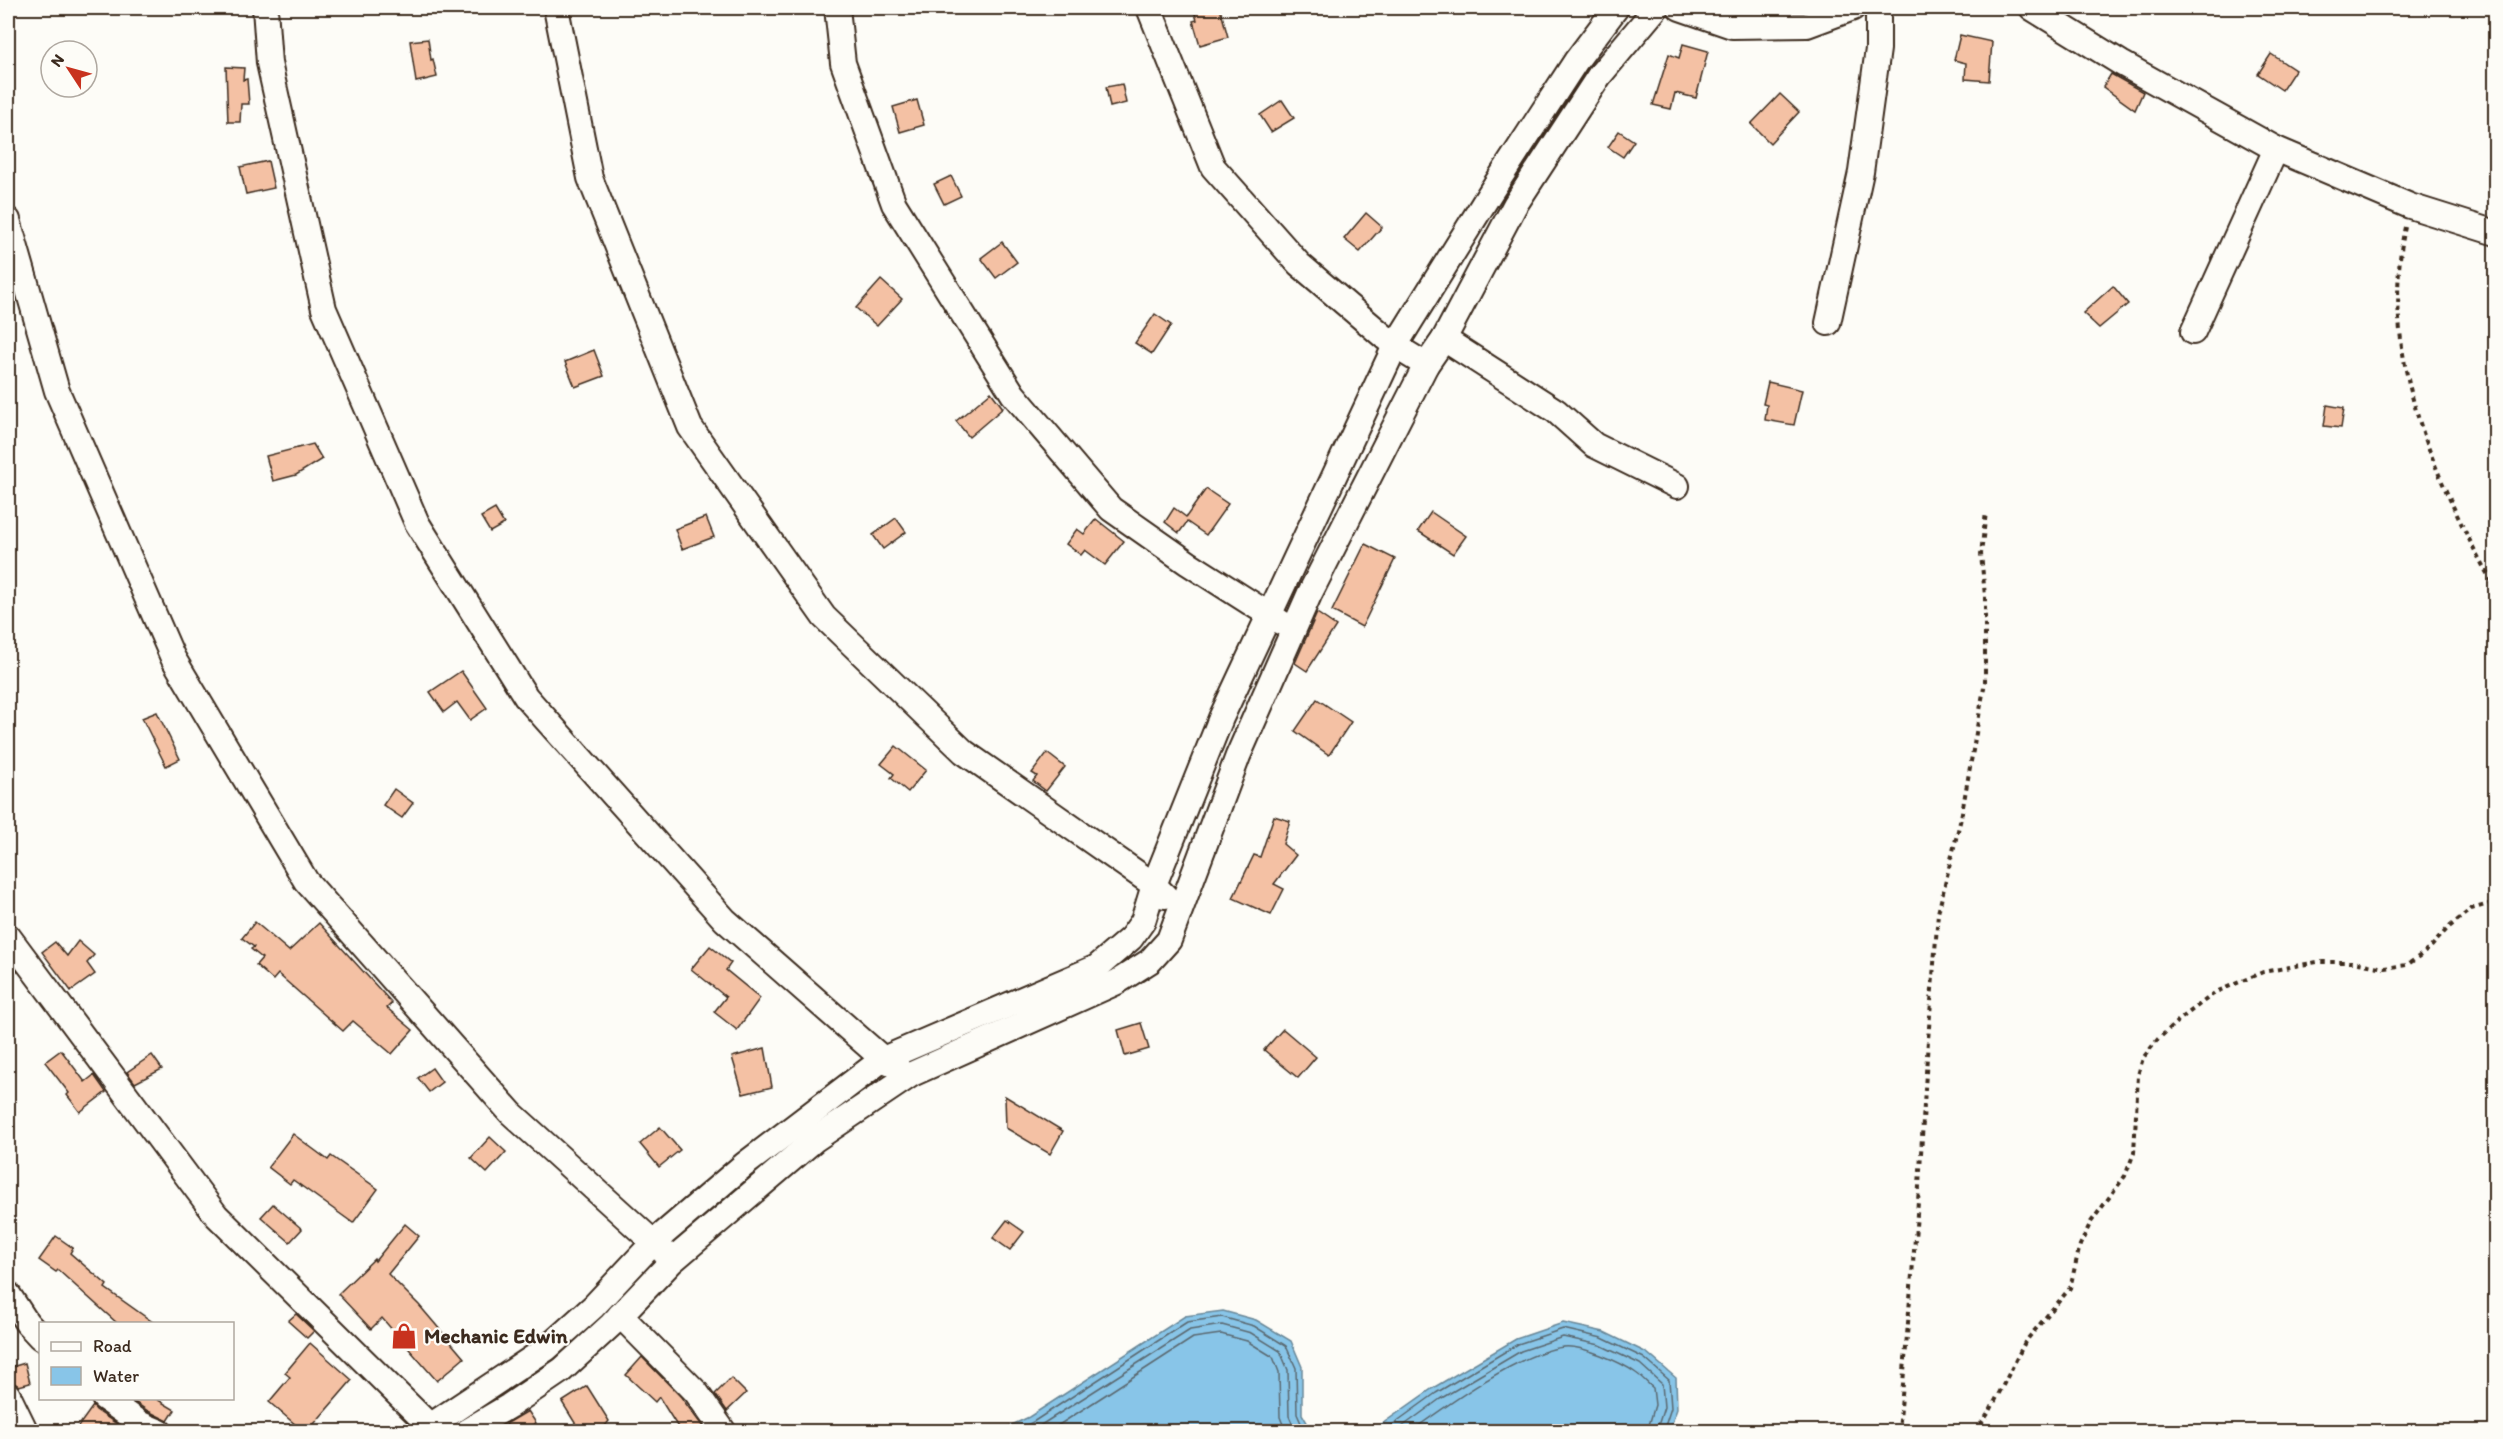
<svg xmlns="http://www.w3.org/2000/svg" width="2503" height="1439" viewBox="0 0 2503 1439" font-family="Itim,sans-serif">
	<rect width="100%" height="100%" fill="#fdfcf7"/>
	<filter id="ink" filterUnits="userSpaceOnUse"><feTurbulence type="fractalNoise" baseFrequency=".0167" numOctaves="2"/><feDisplacementMap in="SourceGraphic" scale="12" xChannelSelector="R" yChannelSelector="G"/><feConvolveMatrix kernelMatrix="1 2 1 2 8 2 1 2 1" color-interpolation-filters="sRGB"/></filter>
	<g filter="url(#ink)">
		<g fill="#88c5e8" stroke="#698797" stroke-width="1.5">
			<polygon points="1223,1311 1256,1320 1291,1341 1302,1367 1302,1414 1312,1431 999,1431 1029,1417 1185,1316"/>
			<polygon points="1563,1323 1604,1332 1647,1353 1676,1378 1677,1409 1669,1431 1372,1431 1433,1388 1516,1339"/>
		</g>
		<g fill="none" stroke-linecap="round" stroke-linejoin="round">
			<g stroke="#5a686f" stroke-width="1.5">
				<polyline points="1013,1432 1033,1422 1187,1322 1222,1317 1254,1326 1286,1346 1296,1368 1297,1414 1305,1432"/>
				<polyline points="1030,1432 1190,1330 1222,1325 1251,1333 1280,1351 1288,1370 1289,1416 1296,1432"/>
				<polyline points="1048,1432 1193,1338 1221,1334 1247,1341 1273,1357 1279,1372 1280,1417 1286,1432"/>
				<polyline points="1382,1432 1436,1393 1518,1344 1563,1329 1602,1338 1644,1358 1669,1380 1671,1408 1663,1432"/>
				<polyline points="1395,1432 1440,1399 1521,1351 1563,1337 1600,1345 1640,1364 1662,1384 1664,1407 1656,1432"/>
				<path d="M1410,1432C1447,1405 1519,1353 1563,1347C1580,1344 1621,1362 1636,1373C1642,1377 1647,1383 1653,1388L1655,1405L1647,1432"/>
			</g>
		</g>
		<g fill="#f4c1a4" stroke="#3b2a1e" stroke-width="1.5">
			<polygon points="1193,8 1220,8 1228,37 1200,45 1193,21 1197,20"/>
			<polygon points="1960,35 1992,42 1989,81 1965,79 1966,63 1954,60"/>
			<polygon points="428,39 431,60 433,59 437,77 416,82 410,41"/>
			<polygon points="1683,44 1708,51 1696,98 1675,93 1671,109 1653,105 1669,54 1679,58"/>
			<polygon points="2271,54 2295,70 2282,90 2258,74"/>
			<polygon points="226,67 244,68 243,80 247,79 249,104 241,104 240,122 228,122"/>
			<polygon points="2111,74 2143,92 2135,110 2103,87"/>
			<polygon points="1122,84 1126,103 1110,107 1106,87"/>
			<polygon points="1780,94 1799,112 1770,143 1751,124"/>
			<polygon points="917,100 924,125 900,132 893,107"/>
			<polygon points="1282,100 1294,118 1271,132 1260,115"/>
			<polygon points="1619,131 1634,141 1623,157 1608,147"/>
			<polygon points="268,161 274,188 246,194 240,167"/>
			<polygon points="951,176 961,196 944,204 934,184"/>
			<polygon points="1366,213 1382,227 1360,252 1344,239"/>
			<polygon points="1002,242 1017,262 996,278 981,258"/>
			<polygon points="881,280 902,299 877,326 856,308"/>
			<polygon points="2113,286 2128,304 2099,328 2083,313"/>
			<polygon points="1155,314 1171,325 1152,354 1135,343"/>
			<polygon points="594,350 604,376 575,387 565,362"/>
			<polygon points="1768,382 1802,390 1794,425 1765,420 1767,405 1763,404"/>
			<polygon points="991,392 1003,408 969,437 956,421"/>
			<polygon points="2327,405 2344,408 2341,428 2324,426"/>
			<polygon points="313,444 322,459 296,475 273,481 266,456"/>
			<polygon points="1206,489 1228,504 1206,535 1187,522 1179,533 1165,522 1174,508 1186,517"/>
			<polygon points="495,509 504,524 490,532 481,517"/>
			<polygon points="1431,512 1466,536 1453,554 1418,531"/>
			<polygon points="706,517 714,537 682,549 675,529"/>
			<polygon points="896,518 906,532 883,549 873,535"/>
			<polygon points="1096,519 1124,541 1105,565 1085,550 1081,555 1066,544 1077,529 1084,534"/>
			<polygon points="1365,544 1395,559 1362,627 1332,611"/>
			<polygon points="1317,613 1336,626 1307,671 1295,663"/>
			<polygon points="461,671 487,708 470,720 457,702 444,712 430,692"/>
			<polygon points="1317,699 1351,722 1329,755 1295,731"/>
			<polygon points="157,712 180,759 166,766 142,718"/>
			<polygon points="896,746 926,770 908,792 891,778 894,774 881,764"/>
			<polygon points="1047,753 1065,767 1046,791 1033,781 1037,776 1032,773"/>
			<polygon points="394,789 413,803 402,818 383,805"/>
			<polygon points="1274,816 1290,821 1283,844 1296,855 1274,884 1284,889 1271,915 1233,898 1254,855 1260,857"/>
			<polygon points="255,922 289,951 319,923 392,1003 387,1008 413,1030 392,1054 353,1021 343,1031 278,974 273,980 256,965 262,958 251,949 254,947 242,938"/>
			<polygon points="78,941 94,955 87,963 95,974 71,991 42,952 55,942 67,956"/>
			<polygon points="710,946 731,963 726,970 760,998 737,1030 714,1012 726,997 691,969"/>
			<polygon points="1141,1023 1149,1049 1125,1056 1118,1030"/>
			<polygon points="1283,1029 1316,1057 1298,1078 1264,1050"/>
			<polygon points="765,1048 772,1087 743,1094 732,1057"/>
			<polygon points="61,1050 85,1082 94,1075 106,1092 80,1112 67,1095 69,1093 45,1062"/>
			<polygon points="152,1055 162,1069 135,1083 127,1072"/>
			<polygon points="432,1068 442,1082 429,1092 418,1078"/>
			<polygon points="1005,1096 1063,1131 1050,1154 1006,1128"/>
			<polygon points="660,1127 680,1150 659,1167 640,1144"/>
			<polygon points="293,1134 328,1160 331,1156 378,1189 353,1223 293,1180 290,1184 268,1167"/>
			<polygon points="490,1137 506,1152 487,1173 471,1158"/>
			<polygon points="273,1204 302,1229 290,1242 261,1217"/>
			<polygon points="1007,1220 1024,1232 1010,1250 993,1238"/>
			<polygon points="405,1224 419,1236 388,1274 419,1305 464,1358 437,1381 382,1318 371,1329 338,1294 374,1259 375,1261"/>
			<polygon points="56,1236 73,1248 70,1253 107,1285 105,1288 154,1323 117,1323 58,1270 56,1272 39,1260"/>
			<polygon points="296,1314 314,1331 307,1338 288,1321"/>
			<polygon points="310,1343 352,1380 308,1431 303,1431 269,1402 290,1377 285,1373"/>
			<polygon points="642,1357 681,1397 706,1431 677,1431 679,1429 659,1397 655,1402 626,1375"/>
			<polygon points="25,1363 30,1383 19,1386 10,1381 8,1368"/>
			<polygon points="731,1378 746,1393 727,1411 715,1394"/>
			<polygon points="587,1386 609,1421 601,1431 580,1431 562,1402"/>
			<polygon points="129,1398 155,1398 175,1410 168,1421 148,1411"/>
			<polygon points="93,1406 96,1410 127,1431 75,1431"/>
			<polygon points="528,1411 536,1423 523,1431 511,1431 506,1424"/>
		</g>
		<g fill="none" stroke-linecap="round" stroke-linejoin="round">
			<g stroke="#3b2a1e" stroke-width="28">
				<g id="minor">
					<polyline points="265,8 269,63 324,309 417,523 526,697 725,920 883,1059 897,1066"/>
					<polyline points="556,8 590,178 690,427 824,617 964,752 1154,885 1165,896"/>
					<polyline points="837,8 843,63 894,204 1013,394 1111,509 1188,563 1282,623"/>
					<polyline points="1149,8 1213,167 1299,264 1395,346 1426,365"/>
					<polyline points="1680,8 1732,26 1807,25 1853,8"/>
					<polyline points="2032,8 2121,63 2276,149 2410,206 2496,233"/>
					<polyline points="8,220 57,391 173,658 306,881 511,1113 664,1252"/>
					<polyline points="1828,323 1861,172 1878,49 1878,8"/>
					<polyline points="2193,332 2276,149"/>
					<polyline points="1444,339 1556,411 1594,445 1677,486"/>
					<polyline points="8,936 216,1215 436,1432"/>
					<polyline points="8,1294 27,1323 40,1337"/>
					<polyline points="620,1315 696,1392 724,1432"/>
					<polyline points="8,1395 26,1432"/>
					<polyline points="104,1398 141,1424 160,1432"/>
					<polyline points="421,1432 546,1349 593,1307 654,1242 744,1165 883,1059 1097,967 1131,938 1143,921 1154,885 1221,718 1395,346 1492,190 1576,61 1616,8"/>
					<polyline points="465,1432 509,1406 562,1370 611,1325 672,1261 814,1140 912,1074 1117,982 1150,961 1169,940 1238,756 1309,595 1426,365 1444,339 1515,205 1599,76 1656,8"/>
				</g>
			</g>
			<g stroke="#3b2a1e" stroke-width="4" stroke-dasharray="4.5 4.5" stroke-linecap="butt">
				<path d="M2405,227C2378,356 2435,479 2496,590"/>
				<polyline points="1899,1432 1918,1202 1928,1040 1938,913 1961,818 1985,682 1985,596 1981,554 1986,512"/>
				<polyline points="1975,1432 1990,1411 2025,1342 2070,1288 2080,1245 2091,1222 2125,1176 2134,1153 2138,1075 2143,1058 2158,1039 2179,1020 2216,992 2263,972 2317,962 2353,962 2384,968 2407,965 2429,949 2448,928 2471,909 2496,902"/>
			</g>
			<use href="#minor" stroke="#fdfcf7" stroke-width="24"/>
		</g>
	</g>
	<defs>
		<g id="shop-bare" transform="scale(2.07)"><path d="M-5-2.5h2.3a2.7 3.5 0 0 1 5.4 0H5L5.5 6h-11ZM-1.5-2.5h3a1.5 2.3 0 0 0-3 0Z" fill="#c8321e" stroke="#fdfcf7" stroke-width="2.5" paint-order="stroke"/></g>
	</defs>
	<g fill-rule="evenodd">
		<use href="#shop-bare" x="404" y="1336"/>
	</g>
	<g text-anchor="middle" stroke-width="4.5" stroke-linejoin="round" paint-order="stroke">
		<g font-size="21" font-weight="bold" fill="#3b2a1e" stroke="#fdfcf7" text-anchor="start">
			<text x="424" y="1343">Mechanic Edwin</text>
		</g>
	</g>
	<rect width="2503" height="1439" fill="none" stroke="#fdfcf7" stroke-width="30"/>
	<rect x="15" y="15" width="2473" height="1409" fill="none" stroke="#3b2a1e" stroke-width="2" filter="url(#ink)"/>
	<rect x="39" y="1322" width="195" height="78" fill="#fdfcf7" stroke="#afa8a0" stroke-width="1.5"/>
	<rect x="51" y="1342" width="30" height="9" fill="#fdfcf7" stroke="#afa8a0" stroke-width="1.5"/>
	<text x="93" y="1352" font-size="18" fill="#3b2a1e">Road</text>
	<rect x="51" y="1367" width="30" height="18" fill="#88c5e8" stroke="#afa8a0" stroke-width="1.5"/>
	<text x="93" y="1382" font-size="18" fill="#3b2a1e">Water</text>
	<g transform="translate(69 69) rotate(306)"><circle r="28" fill="#fdfcf7" stroke="#afa8a0" stroke-width="1.5"/>
	<path d="M0-4.5L10 22L0 15L-10 22Z" fill="#c8321e"/>
	<text y="-9" font-size="16" font-weight="bold" text-anchor="middle" fill="#3b2a1e">N</text>
	</g>
</svg>
